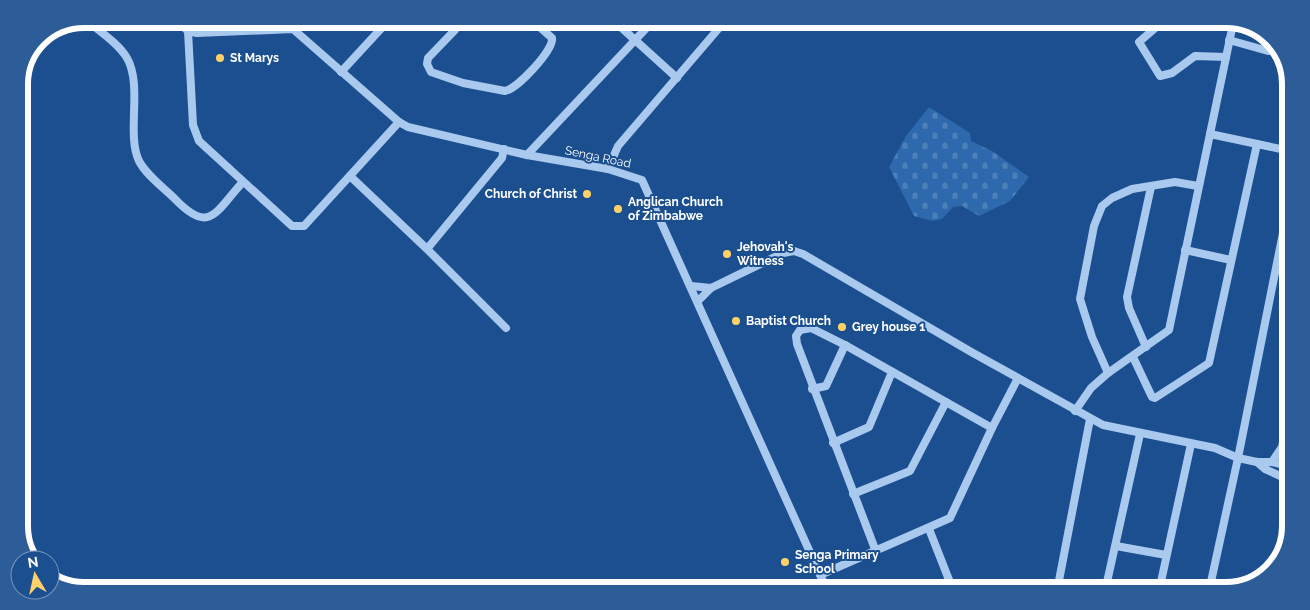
<svg xmlns="http://www.w3.org/2000/svg" width="1310" height="610" viewBox="0 0 1310 610" font-family="Raleway,sans-serif">
	<defs>
		<pattern id="cemetery-stones" width="16" height="16" patternUnits="userSpaceOnUse" patternTransform="scale(1.25)"><rect width="16" height="16" fill="#2e69ad"/><path d="M2 7V4a2 2 0 0 1 4 0v3zM10 15v-3a2 2 0 0 1 4 0v3z" fill="#4d80b9"/></pattern>
	</defs>
	<rect width="100%" height="100%" fill="#1b4f8f"/>
	<polygon fill="url(#cemetery-stones)" points="929,107 970,133 971,141 992,151 1029,177 1010,201 979,216 962,206 953,207 942,219 932,221 914,216 889,167 906,136"/>
	<g fill="none" stroke-linecap="round" stroke-linejoin="round">
		<g stroke="#a9c9ee" stroke-width="8">
			<path d="M85,19C99,31 118,43 127,58C143,86 126,134 139,161C147,176 164,188 176,200C210,235 216,211 242,183"/>
			<polyline points="175,19 188,31 197,33 293,29 399,122 408,127 527,155 608,169 642,180 827,590"/>
			<path d="M457,20L455,30L428,58L427,64L431,72L463,83L505,91C517,89 554,50 552,38L533,21"/>
			<polyline points="614,21 677,78"/>
			<polyline points="1161,23 1139,42 1160,76 1172,73 1195,56 1226,57"/>
			<polyline points="188,31 193,125 199,141 292,226 304,226 399,122"/>
			<polyline points="1229,40 1268,51 1273,50 1278,45"/>
			<polyline points="341,72 389,20"/>
			<polyline points="1210,134 1290,151"/>
			<polyline points="527,155 653,21"/>
			<polyline points="608,169 618,146 725,21"/>
			<polyline points="350,176 427,249 506,328"/>
			<polyline points="427,249 502,158 504,149"/>
			<polyline points="1185,250 1231,260"/>
			<polyline points="691,286 711,288 783,253 794,251 803,254 973,353 1103,425 1215,448 1238,458 1257,462 1272,462 1287,466"/>
			<polyline points="698,301 711,288"/>
			<polyline points="1146,347 1129,308 1127,297 1151,187"/>
			<polyline points="1133,357 1152,397 1155,398 1209,363 1257,144"/>
			<polyline points="1108,373 1092,337 1080,299 1094,226 1102,206 1112,198 1132,189 1175,182 1198,186"/>
			<polyline points="812,389 826,386 845,345"/>
			<polyline points="1075,411 1091,388 1108,373 1169,330 1233,24"/>
			<polyline points="833,443 869,427 892,372"/>
			<polyline points="1257,462 1265,469 1287,479"/>
			<polyline points="1272,462 1282,447 1288,421"/>
			<polyline points="853,494 910,471 946,402"/>
			<polyline points="929,529 953,590"/>
			<polyline points="1116,546 1166,555"/>
			<polyline points="875,549 797,344 796,336 800,330 811,328 845,345 992,428"/>
			<polyline points="820,575 950,518 992,428 1018,378"/>
			<polyline points="929,590 949,581"/>
			<polyline points="1057,591 1090,419"/>
			<polyline points="1105,591 1140,434"/>
			<polyline points="1159,591 1191,444"/>
			<polyline points="1209,591 1238,458 1290,198"/>
		</g>
	</g>
	<g fill="#ffd166" stroke="#1b4f8f" stroke-width="2">
		<circle cx="220" cy="58" r="5"/>
		<circle cx="587" cy="194" r="5"/>
		<circle cx="618" cy="209" r="5"/>
		<circle cx="727" cy="254" r="5"/>
		<circle cx="736" cy="321" r="5"/>
		<circle cx="842" cy="327" r="5"/>
		<circle cx="785" cy="562" r="5"/>
	</g>
	<g text-anchor="middle" stroke-width="4" stroke-linejoin="round" paint-order="stroke">
		<g font-size="12" font-weight="bold" fill="#fff" stroke="#1b4f8f" text-anchor="start">
			<text x="230" y="62">St Marys</text>
			<text x="577" y="198" text-anchor="end">Church of Christ</text>
			<text x="628" y="206">Anglican Church<tspan x="628" dy="14">of Zimbabwe</tspan></text>
			<text x="737" y="251">Jehovah's<tspan x="737" dy="14">Witness</tspan></text>
			<text x="746" y="325">Baptist Church</text>
			<text x="852" y="331">Grey house 1</text>
			<text x="795" y="559">Senga Primary<tspan x="795" dy="14">School</tspan></text>
		</g>
		<g font-size="12" fill="#fff" stroke="#1b4f8f">
			<text transform="translate(598 157) rotate(12)" y="4">Senga Road</text>
		</g>
	</g>
	<path d="M0 0H1310V610H0ZM84 28H1226A56 56 0 0 1 1282 84V526A56 56 0 0 1 1226 582H84A56 56 0 0 1 28 526V84A56 56 0 0 1 84 28Z" fill="#2d5d98" fill-rule="evenodd"/>
	<path fill="none" stroke="#fff" stroke-width="6" d="M84 28H1226A56 56 0 0 1 1282 84V526A56 56 0 0 1 1226 582H84A56 56 0 0 1 28 526V84A56 56 0 0 1 84 28Z"/>
	<g transform="translate(35 575) rotate(351)"><circle r="24" fill="#1b4f8f" stroke="#7695bc"/>
	<path d="M0-4L9 19L0 12L-9 19Z" fill="#ffd166"/>
	<text y="-8" font-size="14" font-weight="bold" text-anchor="middle" fill="#ffffff">N</text>
	</g>
</svg>
